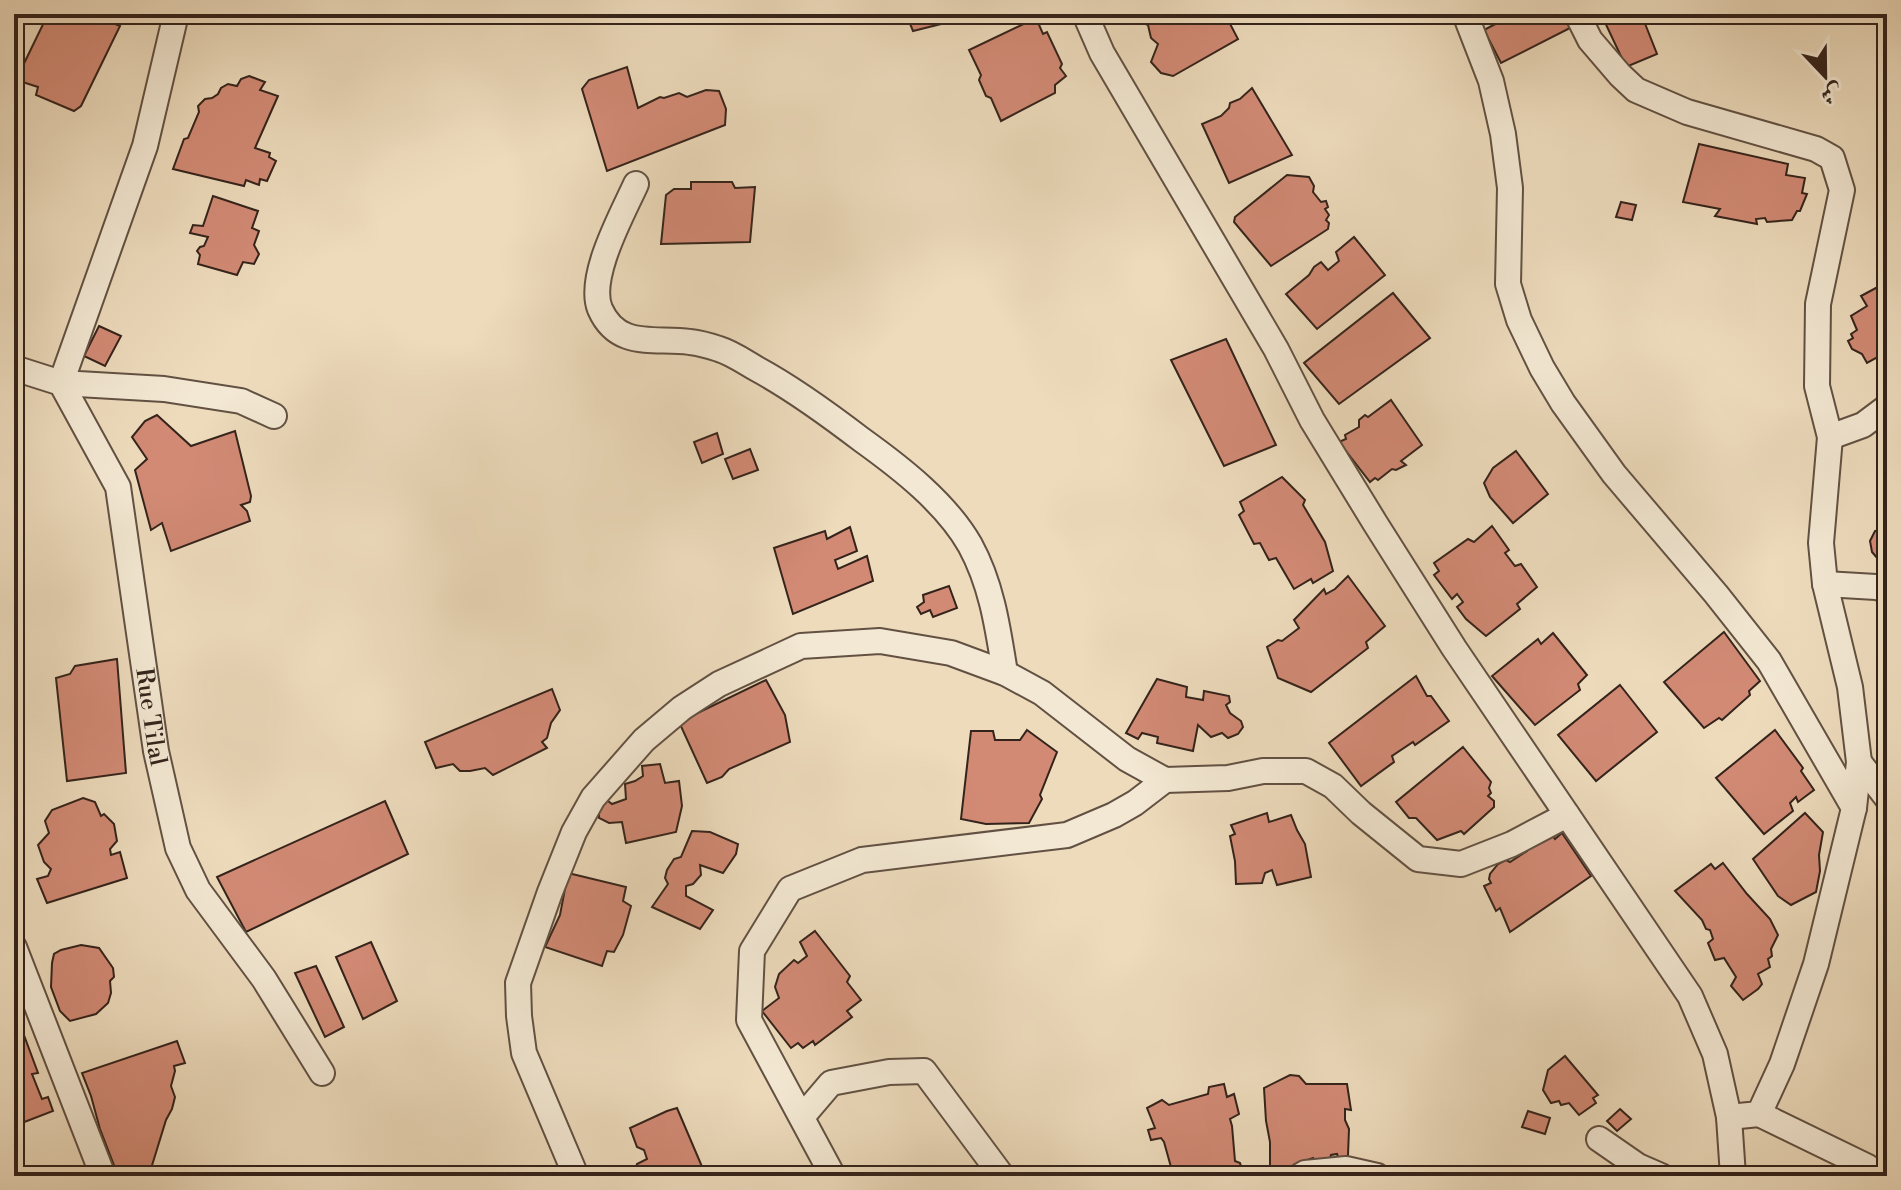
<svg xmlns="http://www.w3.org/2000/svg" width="1901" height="1190" viewBox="0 0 1901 1190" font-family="'Libre Bodoni',Amiri,serif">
	<rect width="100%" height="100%" fill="#eddbbc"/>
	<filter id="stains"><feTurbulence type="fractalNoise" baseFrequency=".0025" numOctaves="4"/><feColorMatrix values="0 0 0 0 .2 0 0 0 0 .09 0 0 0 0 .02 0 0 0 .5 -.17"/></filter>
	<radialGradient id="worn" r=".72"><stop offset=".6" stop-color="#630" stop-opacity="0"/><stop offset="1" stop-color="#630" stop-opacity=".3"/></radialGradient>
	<g fill="#d28a75" stroke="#34231b" stroke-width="2">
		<polygon points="48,14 70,14 75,16 77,14 91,14 120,26 81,106 74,111 36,95 38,87 16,80"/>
		<polygon points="906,14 974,14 969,17 913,31"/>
		<polygon points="1139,14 1227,14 1228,20 1238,39 1173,76 1161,73 1151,62 1158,44 1151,38 1148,25 1143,23"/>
		<polygon points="1503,14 1563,14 1570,28 1501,63 1484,30 1505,19"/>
		<polygon points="1601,14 1649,14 1650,17 1644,21 1657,54 1626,67"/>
		<polygon points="1036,18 1043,34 1047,32 1062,64 1060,68 1066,76 1055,85 1055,93 1001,121 991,98 986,96 979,80 981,75 969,50"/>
		<polygon points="627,67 638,108 660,97 664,98 679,93 687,97 706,90 719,91 726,109 725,125 607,171 582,89 589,80"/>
		<polygon points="249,76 265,82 260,90 278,96 255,148 270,153 269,157 276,161 267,181 260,179 259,185 246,180 244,186 173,169 184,139 188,138 199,112 198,106 205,99 212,98 218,94 221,88 228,84 237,86 241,79"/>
		<polygon points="1252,88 1292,155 1229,183 1202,124 1221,116 1229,108 1230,103 1240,99"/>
		<polygon points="1699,144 1788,164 1786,175 1805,178 1802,193 1807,194 1800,211 1797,211 1792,220 1767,222 1765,218 1756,219 1757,224 1715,216 1720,209 1683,202"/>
		<polygon points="1287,175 1309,177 1314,186 1313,192 1321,202 1326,201 1328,207 1325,209 1329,215 1326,220 1329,223 1328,229 1271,266 1234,222 1235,217"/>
		<polygon points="691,182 732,182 735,188 755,187 750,242 661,244 666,195 674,189 691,189"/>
		<polygon points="213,196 258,211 252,228 259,231 254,245 259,254 254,264 243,262 237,275 198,264 200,255 197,251 200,247 204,246 208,237 190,233 193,225 203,226"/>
		<polygon points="1621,202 1636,205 1632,220 1616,217"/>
		<polygon points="1354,237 1385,275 1317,329 1286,294 1309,275 1314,267 1321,262 1328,270 1339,261 1336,252"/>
		<polygon points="1887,282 1887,352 1867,363 1862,354 1852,349 1848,341 1853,338 1851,334 1857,330 1851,316 1867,306 1861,296"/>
		<polygon points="1393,293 1430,338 1339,404 1304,363"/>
		<polygon points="99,326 121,336 105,366 84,356"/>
		<polygon points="1226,339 1276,445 1224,466 1171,360"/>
		<polygon points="1391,400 1422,445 1401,461 1406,465 1396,470 1392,469 1378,480 1375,478 1370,482 1339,442 1346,439 1345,435 1359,427 1359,420 1365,415 1368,417"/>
		<polygon points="157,415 191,446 235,431 251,496 250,502 241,505 247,511 250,521 171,551 162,523 151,530 135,470 147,459 132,437 145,421"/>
		<polygon points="717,433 723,454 702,463 694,442"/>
		<polygon points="750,449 758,470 733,479 725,459"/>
		<polygon points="1516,451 1548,494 1513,523 1490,497 1484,483 1493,468"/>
		<polygon points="1282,477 1305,500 1303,505 1325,542 1333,571 1313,583 1311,579 1294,589 1276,558 1269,560 1260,543 1254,544 1239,515 1244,511 1240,502"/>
		<polygon points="1492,526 1509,550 1505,553 1515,566 1521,564 1537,587 1517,604 1520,609 1486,636 1466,619 1457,607 1463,602 1457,594 1452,599 1434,575 1439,571 1434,563 1468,539 1474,542"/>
		<polygon points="850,527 857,551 835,560 838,569 867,556 873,581 793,614 774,548 825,531 827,539"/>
		<polygon points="1887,527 1887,560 1878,559 1872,552 1870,541 1875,531"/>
		<polygon points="1348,576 1385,626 1366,642 1368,648 1311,692 1278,678 1267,647 1278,640 1282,641 1299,628 1294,620 1324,589 1326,594 1335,589"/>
		<polygon points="949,586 957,608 933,617 930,610 921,614 917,607 924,602 923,595"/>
		<polygon points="1724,632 1760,681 1749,691 1750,695 1722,720 1719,718 1704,728 1664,682"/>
		<polygon points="1553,633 1587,675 1578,684 1580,690 1535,725 1492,676 1538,639 1541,644"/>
		<polygon points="117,659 126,773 67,781 56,678 70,674 75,666"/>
		<polygon points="1416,676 1427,696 1431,696 1449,721 1415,745 1413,742 1392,756 1394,762 1361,786 1329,743"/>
		<polygon points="1157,679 1187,687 1186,697 1203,700 1204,691 1229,696 1230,702 1226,705 1230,713 1241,721 1243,727 1238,734 1228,738 1222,733 1211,737 1198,725 1193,751 1157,743 1158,737 1142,733 1138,739 1126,733"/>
		<polygon points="766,680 785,715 790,742 729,769 722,777 707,783 679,722"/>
		<polygon points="1620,685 1657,732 1596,781 1558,735"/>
		<polygon points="552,689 560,710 551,723 547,738 542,742 547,748 493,775 485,768 470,771 460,771 453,764 436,768 425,742"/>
		<polygon points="1027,730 1057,752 1040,795 1042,799 1029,823 986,824 961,819 971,731 993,731 995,740 1020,740"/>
		<polygon points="1775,730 1803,768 1801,771 1814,790 1798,802 1796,797 1790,803 1793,811 1764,834 1716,778"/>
		<polygon points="1463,747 1491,782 1489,788 1491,793 1488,796 1494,801 1494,807 1464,834 1461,831 1437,840 1416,818 1409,818 1396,802"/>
		<polygon points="660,764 665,783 679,781 682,806 676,832 626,843 622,822 609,823 599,818 599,800 603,797 612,804 626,799 625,784 635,781 643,776 642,766"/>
		<polygon points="83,798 95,802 101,816 104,814 114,824 117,841 110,849 111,855 120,852 127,878 47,903 37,879 48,876 51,869 44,862 38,845 49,833 45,821 52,810"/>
		<polygon points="385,801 408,854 246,932 217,877"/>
		<polygon points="1267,813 1269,822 1291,815 1297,830 1305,844 1311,877 1277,885 1272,870 1265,873 1262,883 1236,884 1235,861 1230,836 1235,834 1231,825"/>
		<polygon points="1805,813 1823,832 1819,855 1820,871 1816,892 1791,905 1778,896 1753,859"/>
		<polygon points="692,831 710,832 738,844 736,854 723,873 700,865 701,875 693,884 686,886 686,896 713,910 700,929 652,907 668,884 665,878 667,870 674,859 681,857"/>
		<polygon points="1562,833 1591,876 1510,932 1500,908 1496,911 1484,886 1491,883 1489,879 1490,874 1498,864 1506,860 1510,862 1527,851 1526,846 1551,834 1555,839"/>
		<polygon points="1723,863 1747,894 1770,919 1778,935 1771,949 1772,956 1768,959 1770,967 1758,974 1762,984 1758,989 1743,1000 1731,986 1736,977 1724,958 1715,960 1708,943 1713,939 1710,930 1706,929 1702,920 1675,891 1711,864 1715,869"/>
		<polygon points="568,873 626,887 623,901 631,906 623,935 614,952 607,951 602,966 545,947 560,915"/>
		<polygon points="815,931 850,976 847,982 861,1000 847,1011 852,1017 815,1045 813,1041 803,1048 798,1043 791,1048 762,1011 779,998 775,987 779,974 794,960 798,963 807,956 800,942"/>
		<polygon points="371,942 397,1001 363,1019 336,957"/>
		<polygon points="81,945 99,948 113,968 114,977 110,981 111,993 108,1003 96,1014 70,1021 60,1011 51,987 52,963 54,954 61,950"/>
		<polygon points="316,966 344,1027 325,1037 295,973"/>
		<polygon points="18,1019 38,1073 32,1074 42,1099 48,1097 53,1111 14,1126 14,1021"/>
		<polygon points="177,1041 185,1063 174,1066 175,1071 171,1086 175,1097 172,1109 166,1120 150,1172 152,1176 120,1176 117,1173 100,1129 91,1096 82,1073"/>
		<polygon points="1565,1056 1598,1095 1593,1098 1596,1103 1579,1115 1569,1103 1561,1105 1559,1101 1551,1103 1543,1090 1548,1070"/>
		<polygon points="1290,1075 1299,1076 1306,1084 1347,1084 1351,1110 1345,1109 1345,1120 1349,1129 1348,1155 1346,1160 1339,1160 1337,1154 1331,1155 1329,1162 1315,1164 1313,1158 1307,1160 1304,1166 1270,1169 1270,1142 1266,1121 1264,1088"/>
		<polygon points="1224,1084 1227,1097 1234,1094 1239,1114 1230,1119 1232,1126 1235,1161 1240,1163 1244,1176 1173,1176 1177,1174 1175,1169 1171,1167 1164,1142 1161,1138 1151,1140 1148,1130 1155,1128 1147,1108 1162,1100 1169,1105 1208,1094 1209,1087"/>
		<polygon points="677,1108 706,1176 634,1176 636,1174 635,1170 637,1164 647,1159 644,1150 637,1147 630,1128 667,1111"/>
		<polygon points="1620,1109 1631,1119 1617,1131 1607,1121"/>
		<polygon points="1528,1111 1550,1118 1545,1134 1522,1127"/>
	</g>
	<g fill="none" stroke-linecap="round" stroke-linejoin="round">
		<g stroke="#625143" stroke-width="28">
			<g id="street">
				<polyline points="176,14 145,146 61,383 164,389 241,401 274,416"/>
				<polyline points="1085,14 1102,53 1276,349 1312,420 1375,523 1454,648 1690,996 1715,1054 1729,1117 1733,1176"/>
				<polyline points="1465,14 1491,81 1503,134 1510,188 1508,284 1519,320 1542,368 1563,403 1614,474 1716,594 1769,661 1854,808"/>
				<polyline points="1577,14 1590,40 1620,75 1636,90 1687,112 1816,149 1832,158 1842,190 1818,304 1817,386 1830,437 1821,543 1825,584 1850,687 1859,762 1854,808 1816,964 1782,1064 1759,1114 1729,1117"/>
				<path d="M636,184C623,213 587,277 600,309C618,350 655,337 690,342C699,343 710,346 719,349C732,353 745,362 757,369C794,389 828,414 862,440C901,468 946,503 970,545C992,585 998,629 1005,673"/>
				<path id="s1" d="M14,368L61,383L118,487L156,751L178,848L198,890L264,979L322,1073"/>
				<polyline points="1830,437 1863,425 1887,407"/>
				<polyline points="1825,584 1876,587 1887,590"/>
				<polyline points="1859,762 1887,798"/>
				<polyline points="14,947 103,1176"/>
				<polyline points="1759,1114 1868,1167 1872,1176"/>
				<polyline points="802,1117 831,1083 889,1072 924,1071 1002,1176"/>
				<polyline points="1599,1139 1638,1166 1661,1176"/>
				<polyline points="576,1176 524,1053 519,1016 518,983 550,892 574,832 593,798 644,740 682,708 719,684 801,646 880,641 951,653 1005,673 1042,693 1127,759 1165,780 1228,778 1263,771 1306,771 1333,786 1361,813 1418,859 1461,864 1512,844 1567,815"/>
				<polyline points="833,1176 749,1020 752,951 790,889 862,860 1067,835 1114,815 1135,803 1165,780"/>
				<polyline points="1300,1176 1305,1173 1346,1169 1377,1176"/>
			</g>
		</g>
		<use href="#street" stroke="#f3e8d3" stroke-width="24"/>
	</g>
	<g text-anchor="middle" stroke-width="6" stroke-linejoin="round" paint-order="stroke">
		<g font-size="24" fill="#34231b" stroke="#f3e8d3">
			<text dy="8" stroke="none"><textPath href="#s1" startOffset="400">Rue Tilal</textPath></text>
		</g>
	</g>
	<rect width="1901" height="1190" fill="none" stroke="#eddbbc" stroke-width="48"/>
	<rect x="16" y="16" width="1869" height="1158" fill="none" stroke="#34231b" stroke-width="4"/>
	<rect x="24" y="24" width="1853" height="1142" fill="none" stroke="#34231b" stroke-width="2"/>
	<g transform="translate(1825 76) rotate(158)" stroke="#f3e8d3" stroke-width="6" paint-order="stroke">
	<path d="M0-6L14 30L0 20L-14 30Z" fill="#34231b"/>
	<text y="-12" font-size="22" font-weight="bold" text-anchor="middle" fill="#34231b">ش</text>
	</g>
	<rect width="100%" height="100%" filter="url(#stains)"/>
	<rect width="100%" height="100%" fill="url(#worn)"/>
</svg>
